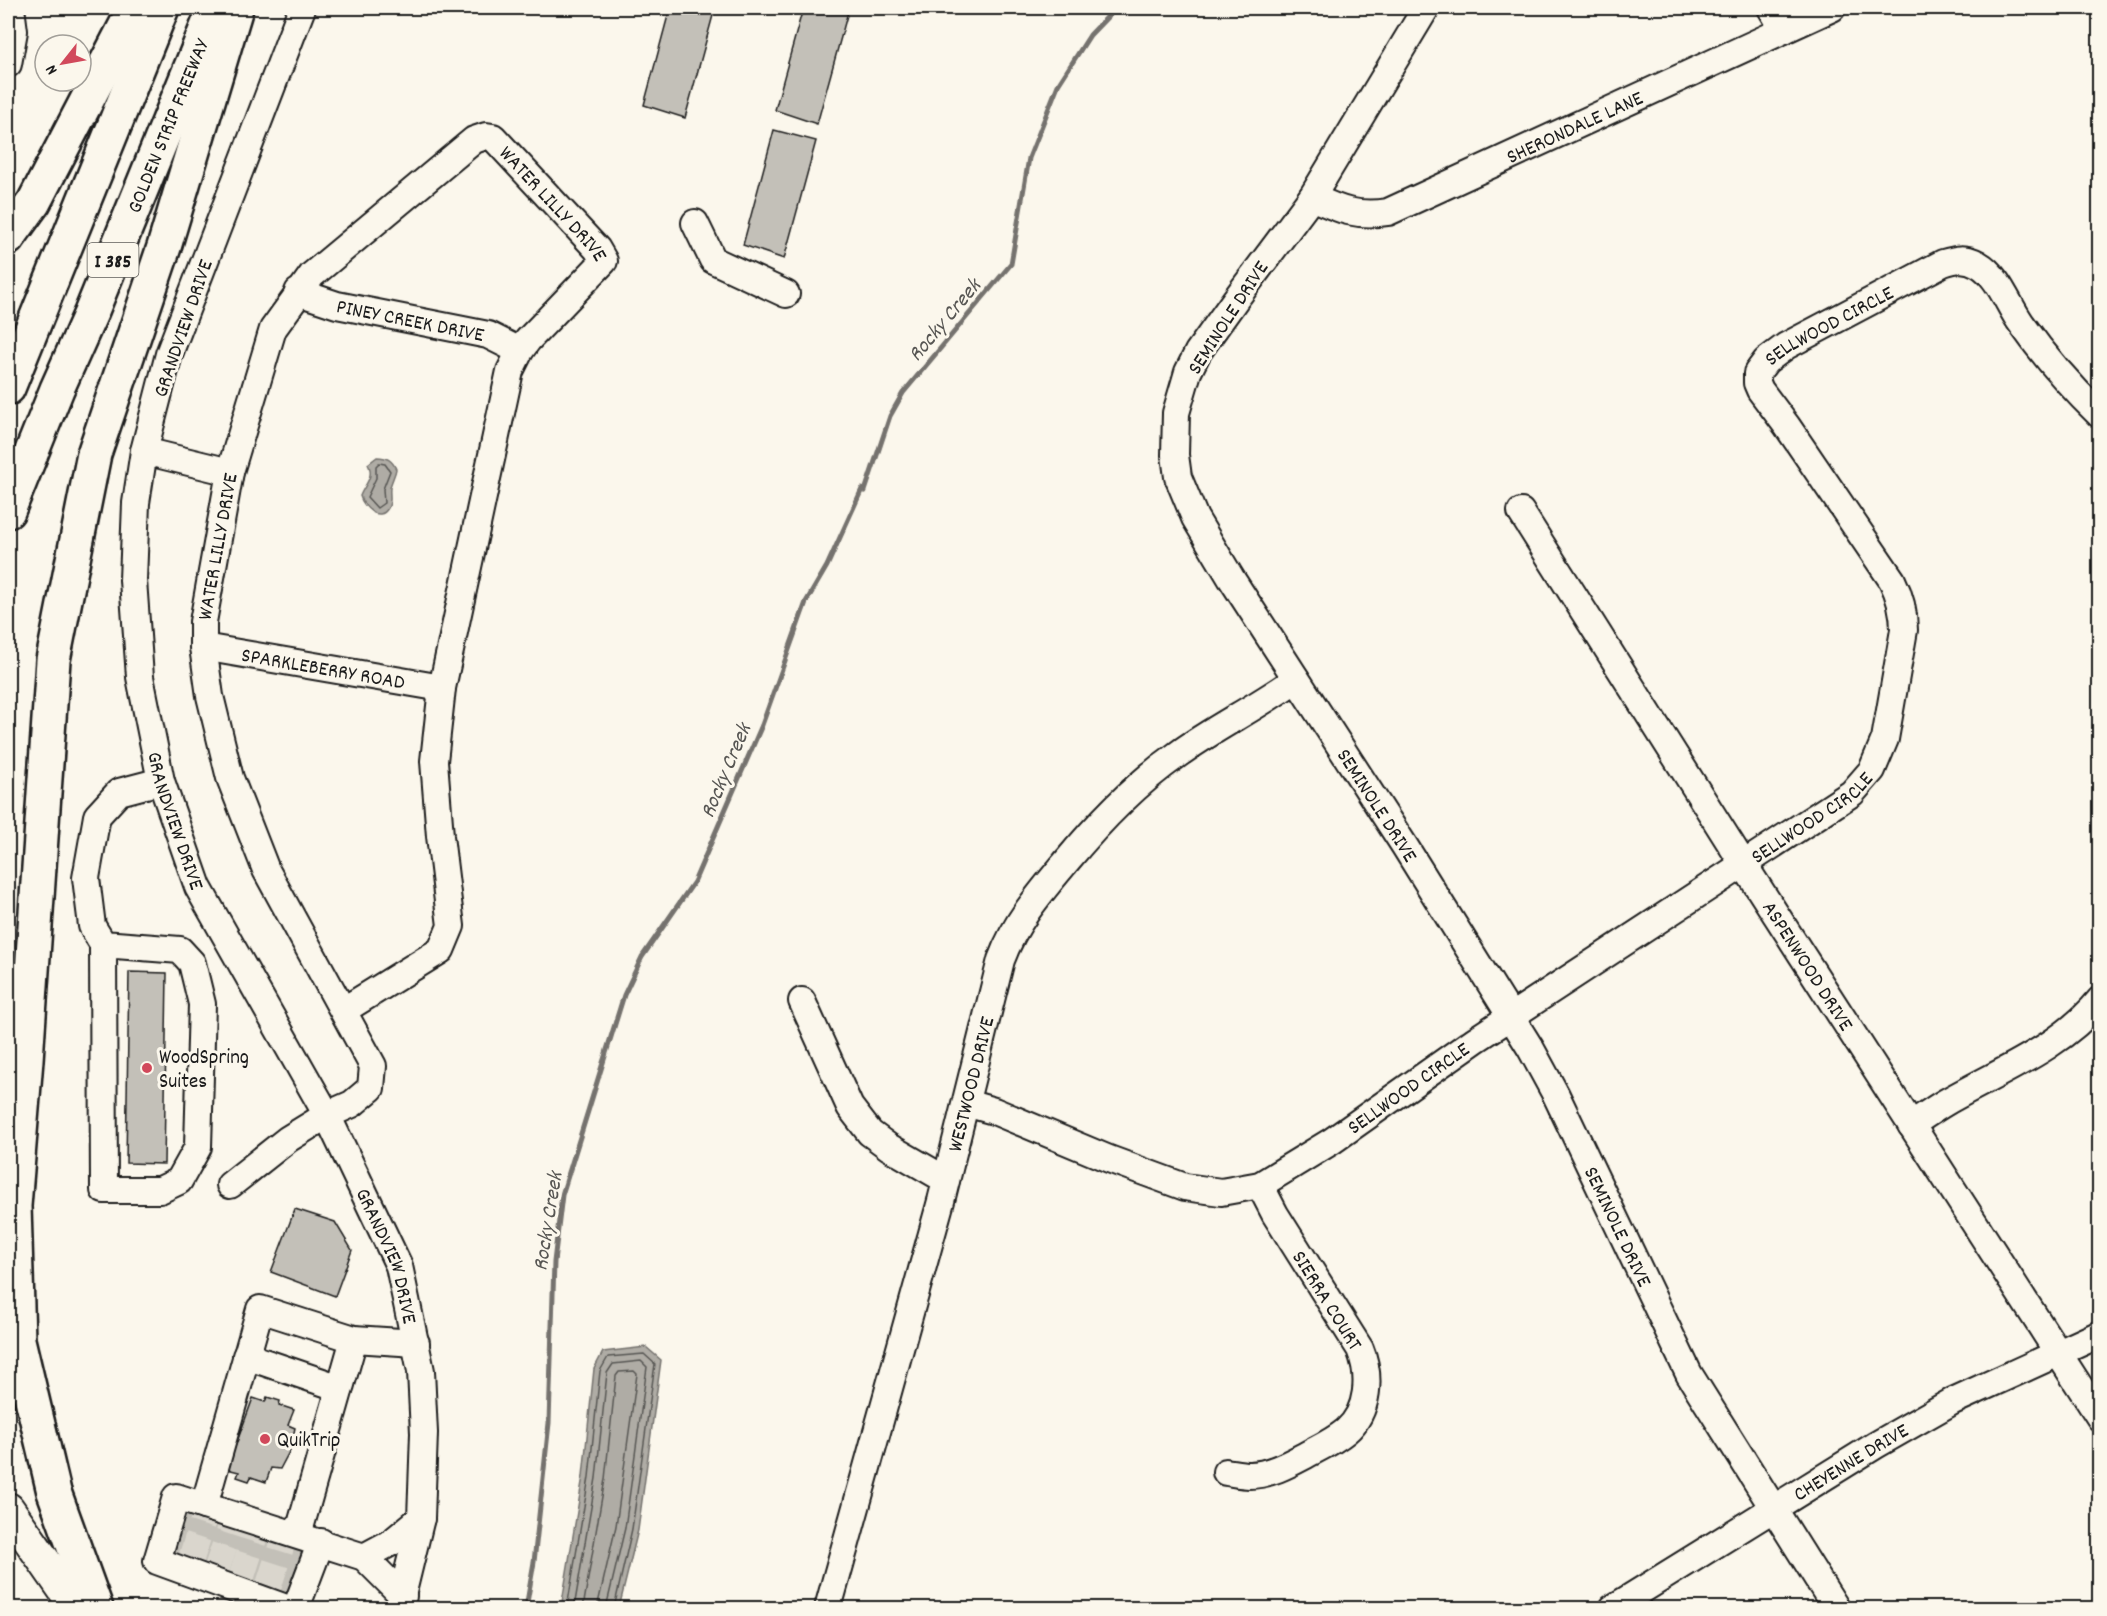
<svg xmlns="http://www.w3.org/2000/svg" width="2107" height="1616" viewBox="0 0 2107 1616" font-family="Dekko,sans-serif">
	<rect width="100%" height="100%" fill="#fbf7ec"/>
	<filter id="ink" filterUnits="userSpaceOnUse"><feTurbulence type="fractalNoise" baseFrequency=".0167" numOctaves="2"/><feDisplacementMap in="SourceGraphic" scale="12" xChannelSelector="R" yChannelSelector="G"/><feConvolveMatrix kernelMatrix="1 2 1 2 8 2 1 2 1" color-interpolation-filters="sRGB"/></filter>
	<g filter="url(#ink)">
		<g fill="#afaca5" stroke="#74726e" stroke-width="1.5">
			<path d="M377,457C387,457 392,460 396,469C395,476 391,481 390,488C389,494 392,502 388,508C379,523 363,507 360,496C364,485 375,477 368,464Z"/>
			<polygon points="646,1347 661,1360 638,1530 619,1608 561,1608 583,1476 594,1369 603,1352"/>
		</g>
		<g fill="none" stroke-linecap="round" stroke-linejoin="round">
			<g stroke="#575653" stroke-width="1.5">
				<polygon points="379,463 385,464 390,471 383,489 384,503 377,508 367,497 376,478 376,466"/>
				<polyline points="567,1608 589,1477 600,1371 608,1357 644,1354 655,1364 632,1529 614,1608"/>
				<polyline points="574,1608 596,1478 607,1373 613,1364 641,1361 647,1367 625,1528 606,1608"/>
				<polyline points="583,1608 605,1479 616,1376 619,1372 634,1371 637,1374 616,1526 597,1608"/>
			</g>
			<polyline stroke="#74726e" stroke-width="5" points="526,1608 534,1562 549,1423 554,1262 562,1195 624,995 642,957 694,882 762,725 806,602 827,566 862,489 865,491 890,416 903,393 1011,264 1029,158 1058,85 1090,35 1116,8"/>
		</g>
		<g fill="#c3c0b8" stroke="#1c1c1c" stroke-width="1.5">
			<polygon points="670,8 715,8 685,118 644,105"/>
			<polygon points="803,8 849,8 817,124 775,110"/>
			<polygon points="774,130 816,141 784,259 743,245"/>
			<polygon points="129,972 167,973 164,1164 126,1163"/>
			<polygon points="295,1209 335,1222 352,1250 335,1296 271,1272"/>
			<polygon points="267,1397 280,1401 279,1405 294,1410 288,1425 295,1428 290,1450 280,1469 271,1468 266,1482 251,1477 249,1481 237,1477 239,1472 227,1469 253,1398 265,1402"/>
			<polygon points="183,1512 304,1551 290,1595 169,1555"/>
		</g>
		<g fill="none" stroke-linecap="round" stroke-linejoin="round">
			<g stroke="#dad6cd" stroke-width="26" stroke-dasharray="26 13" stroke-linecap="butt">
				<polyline points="190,1562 204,1518"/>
				<polyline points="216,1571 231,1527"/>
				<polyline points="241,1579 255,1535"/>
				<polyline points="268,1588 282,1544"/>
			</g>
			<g stroke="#1c1c1c" stroke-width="30">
				<g id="minor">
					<path id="s1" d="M302,8L169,354L144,451L136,503L133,580L140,677L161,781L198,887L327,1115L399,1266L421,1371L424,1433L421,1518L399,1608"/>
					<path id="s2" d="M1426,8L1312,197L1235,300L1198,352L1188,372L1176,413L1175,455L1178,477L1195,518L1231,578L1404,845L1531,1049L1556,1095L1689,1374L1836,1608"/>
					<polyline points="1771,8 1784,30"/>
					<polyline points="8,64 14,31 11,8"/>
					<path id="s3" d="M1312,197C1339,210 1358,217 1388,212L1832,8"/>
					<polyline points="695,223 713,260 786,294"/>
					<path id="s4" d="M298,292L337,305L488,335L520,351"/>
					<polyline points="144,451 230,472"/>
					<path id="s5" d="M1521,512L1744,865L2100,1418"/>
					<path id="s6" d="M203,647L442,688"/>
					<polyline points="103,944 104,1190 160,1190 179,1181 198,1147 202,1004 192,963 180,950 103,944 92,926 86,878 97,816 119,792 161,781"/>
					<polyline points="802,1001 850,1107 870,1133 889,1147 946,1180"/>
					<path id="s7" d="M966,1103L994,1111L1109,1159L1185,1187L1221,1192L1260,1185L1332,1141L1475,1040L1852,793L1872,770L1885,739L1904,630C1904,612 1900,596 1892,580L1787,426L1760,390L1757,383V373L1766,361L1786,346L1943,263C1956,259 1965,257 1978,264C1999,276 2008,305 2021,323C2044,356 2071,387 2100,415"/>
					<path d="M1911,1125C1923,1117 1934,1109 1946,1102C1998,1072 2061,1048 2100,1000"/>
					<path id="s8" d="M230,1185L288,1139L327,1115L352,1104L371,1088L373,1066L266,870L230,778L210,696L203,647V622L230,472L273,329L312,275L474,140L486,136L493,137L597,249L604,261L528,340L520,351L510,371L442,688L434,761L440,836L451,926L441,950L344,1010"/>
					<polyline points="246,1356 340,1388"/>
					<path d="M1226,1472C1233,1473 1242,1475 1249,1475C1269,1475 1289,1464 1306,1455C1319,1448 1334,1441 1346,1431C1369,1411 1371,1376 1360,1349L1275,1214L1260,1185"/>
					<polyline points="204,1506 260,1309 354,1339 416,1343"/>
					<polyline points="298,1535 354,1339"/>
					<polyline points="364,1557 392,1542 421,1518"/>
					<polyline points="286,1608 157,1561 176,1497 364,1557 403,1596"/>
					<polyline points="296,1608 321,1542"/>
					<path id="s9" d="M828,1608L941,1201L1001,960C1015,922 1040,893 1066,862C1099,822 1134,785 1177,755C1215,727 1258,707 1296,679"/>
					<path id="s10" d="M1613,1608L1876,1445L1953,1401L2100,1334"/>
				</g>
			</g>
			<g stroke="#1c1c1c" stroke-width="36">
				<polyline id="major" points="8,1509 77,1608"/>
			</g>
			<g stroke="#1c1c1c" stroke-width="38">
				<g id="highway">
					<polyline points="8,238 34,202 135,8"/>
					<polyline points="8,388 162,8"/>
					<path id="s11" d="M8,511L57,389L91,313L215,8"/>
					<polyline points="96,1608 54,1492 18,1340 14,1206 26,1060 53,660 94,454 164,247 236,8"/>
				</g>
			</g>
			<use href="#minor" stroke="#fbf7ec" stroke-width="26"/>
			<use href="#major" stroke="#fbf7ec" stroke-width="32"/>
			<use href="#highway" stroke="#fbf7ec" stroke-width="33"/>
		</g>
	</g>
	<g fill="#d1495b" stroke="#fbf7ec" stroke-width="2">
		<circle cx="147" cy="1068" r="6"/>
		<circle cx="265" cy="1439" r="6"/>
	</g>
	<g text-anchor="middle" stroke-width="6" stroke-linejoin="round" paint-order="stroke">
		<rect fill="#fbf7ec" stroke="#5f5e5a" stroke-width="1.5" x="87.5" y="243" width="51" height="34" rx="4.5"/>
		<g font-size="20" font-weight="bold" fill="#1c1c1c">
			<text x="113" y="267">I 385</text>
		</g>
		<g font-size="21" fill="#1c1c1c" stroke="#fbf7ec">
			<text dy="7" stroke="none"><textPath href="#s11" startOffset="417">GOLDEN STRIP FREEWAY</textPath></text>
			<text dy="7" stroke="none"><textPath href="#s3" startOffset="284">SHERONDALE LANE</textPath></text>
			<text dy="7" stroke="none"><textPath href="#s8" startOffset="1364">WATER LILLY DRIVE</textPath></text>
			<text transform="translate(1227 317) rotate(-57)" y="7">SEMINOLE DRIVE</text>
			<text dy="7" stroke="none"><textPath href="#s4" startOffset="116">PINEY CREEK DRIVE</textPath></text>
			<text dy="7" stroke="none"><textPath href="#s7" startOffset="1584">SELLWOOD CIRCLE</textPath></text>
			<text transform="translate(182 328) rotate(-71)" y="7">GRANDVIEW DRIVE</text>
			<text dy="7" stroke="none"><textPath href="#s8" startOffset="752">WATER LILLY DRIVE</textPath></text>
			<text dy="7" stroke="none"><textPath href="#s6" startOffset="122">SPARKLEBERRY ROAD</textPath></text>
			<text dy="7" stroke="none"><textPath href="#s2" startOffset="927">SEMINOLE DRIVE</textPath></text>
			<text dy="7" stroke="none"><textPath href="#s7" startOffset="974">SELLWOOD CIRCLE</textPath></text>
			<text dy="7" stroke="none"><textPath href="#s1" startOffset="846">GRANDVIEW DRIVE</textPath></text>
			<text dy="7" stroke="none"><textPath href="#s5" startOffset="537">ASPENWOOD DRIVE</textPath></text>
			<text dy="7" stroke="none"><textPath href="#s9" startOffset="543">WESTWOOD DRIVE</textPath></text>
			<text dy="7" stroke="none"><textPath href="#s7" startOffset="488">SELLWOOD CIRCLE</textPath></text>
			<text dy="7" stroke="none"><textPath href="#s2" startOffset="1413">SEMINOLE DRIVE</textPath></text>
			<text dy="7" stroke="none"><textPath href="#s1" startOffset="1332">GRANDVIEW DRIVE</textPath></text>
			<text transform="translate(1328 1300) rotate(58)" y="7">SIERRA COURT</text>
			<text dy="7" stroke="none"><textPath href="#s10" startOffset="279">CHEYENNE DRIVE</textPath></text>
		</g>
		<g font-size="21" fill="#1c1c1c" stroke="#fbf7ec" text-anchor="start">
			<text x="159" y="1063">WoodSpring<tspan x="159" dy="24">Suites</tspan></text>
			<text x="277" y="1446">QuikTrip</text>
		</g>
		<g font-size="22" font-style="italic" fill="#575653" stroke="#fbf7ec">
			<text transform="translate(943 319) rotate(-50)" y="8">Rocky Creek</text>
			<text transform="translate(724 770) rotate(-67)" y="8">Rocky Creek</text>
			<text transform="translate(546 1221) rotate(-81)" y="8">Rocky Creek</text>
		</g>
	</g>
	<rect width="2107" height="1616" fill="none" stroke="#fbf7ec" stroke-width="30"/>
	<rect x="15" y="15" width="2077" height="1586" fill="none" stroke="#1c1c1c" stroke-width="2" filter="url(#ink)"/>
	<g transform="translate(63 63) rotate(239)"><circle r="28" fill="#fbf7ec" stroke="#a29f99" stroke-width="1.5"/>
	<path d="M0-4.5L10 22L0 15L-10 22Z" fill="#d1495b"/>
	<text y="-9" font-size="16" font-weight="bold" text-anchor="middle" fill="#1c1c1c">N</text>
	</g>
</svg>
